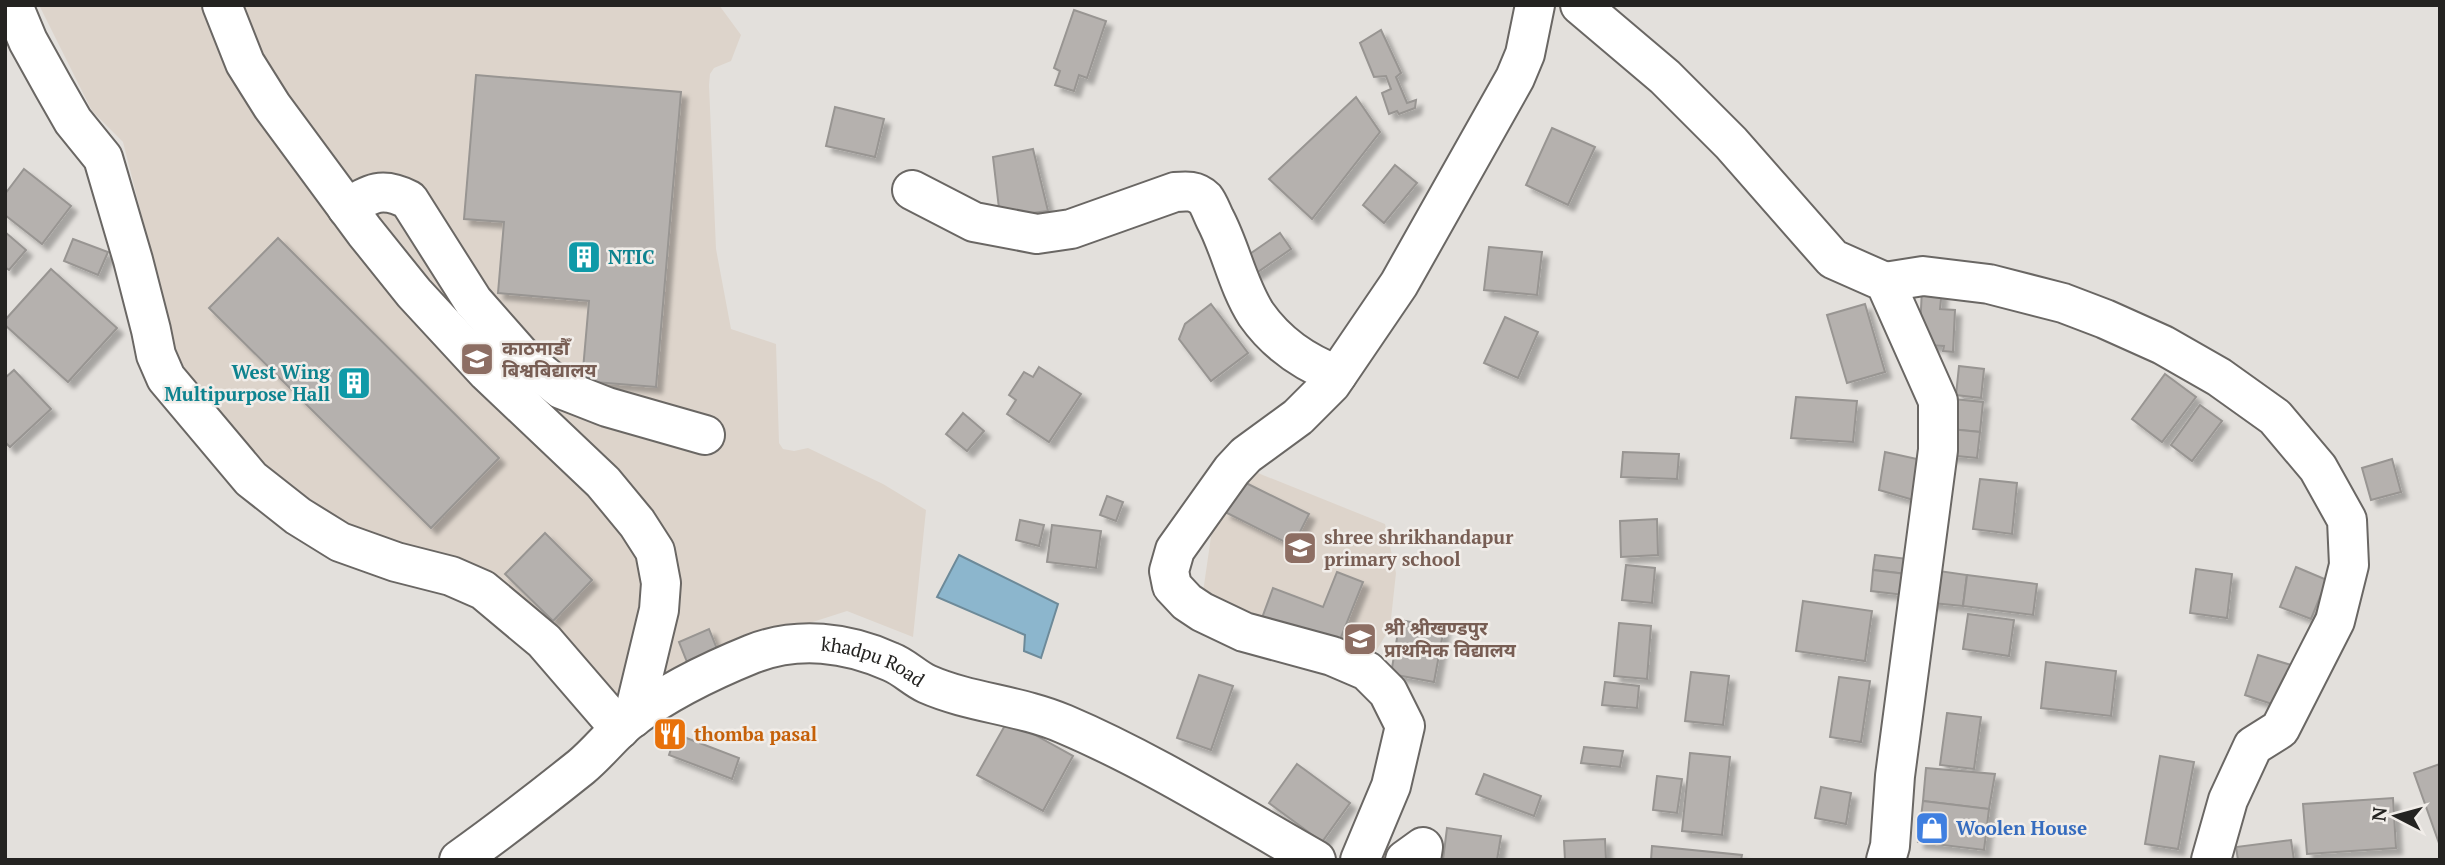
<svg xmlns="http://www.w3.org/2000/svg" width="2445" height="865" viewBox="0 0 2445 865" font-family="'PT Serif','Noto Sans Devanagari',serif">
	<defs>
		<filter id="shadow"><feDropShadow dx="6" dy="6" stdDeviation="2" flood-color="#0004"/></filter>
	</defs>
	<rect width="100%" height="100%" fill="#e3e0dc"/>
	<g fill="#ddd4cb">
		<polygon points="39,5 719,5 741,35 731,61 714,68 710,74 709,85 716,249 731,329 776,344 779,443 783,449 794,451 808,448 883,484 926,510 913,637 847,611 703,657 614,698 501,581 313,516 182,374 123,142 92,111"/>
		<polygon points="1248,469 1385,524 1396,573 1390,628 1370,661 1202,599 1215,509"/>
	</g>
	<polygon fill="#8cb6cd" stroke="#6d8a99" stroke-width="2" points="959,555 1058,604 1041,658 1024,651 1025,635 937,597"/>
	<g fill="#b5b1ae" stroke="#989592" stroke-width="2" filter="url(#shadow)">
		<polygon points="1074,10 1106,21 1087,78 1079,75 1074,91 1055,85 1060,71 1054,68"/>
		<polygon points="1381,30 1401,73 1396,77 1407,103 1416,100 1415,108 1399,114 1397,111 1389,114 1382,93 1391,89 1386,76 1374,77 1360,43"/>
		<polygon points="476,75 681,92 656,387 582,381 589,301 498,293 504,222 464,219"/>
		<polygon points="1356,97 1380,132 1312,219 1269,179"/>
		<polygon points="835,107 884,119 875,157 826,146"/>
		<polygon points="1552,128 1595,147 1568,205 1526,185"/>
		<polygon points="1033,149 1048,211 1000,217 993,157"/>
		<polygon points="1395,165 1417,183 1384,223 1363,205"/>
		<polygon points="24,169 71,206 42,244 5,215 5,194"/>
		<polygon points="5,232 26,250 9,270 5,267"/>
		<polygon points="1280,233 1291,249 1255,274 1244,258"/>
		<polygon points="278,238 499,458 431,528 209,308"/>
		<polygon points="73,239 108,252 98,275 64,261"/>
		<polygon points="1489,247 1542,252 1537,295 1484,290"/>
		<polygon points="51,269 117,328 68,382 5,325 5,320"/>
		<polygon points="1922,288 1942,289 1940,309 1955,310 1953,352 1943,351 1944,346 1926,345 1919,352"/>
		<polygon points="1211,304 1248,353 1211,381 1179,339 1185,324"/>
		<polygon points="1865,304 1885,372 1847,383 1827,315"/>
		<polygon points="1505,317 1538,332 1518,378 1484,363"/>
		<polygon points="1959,366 1984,369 1981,398 1956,395"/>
		<polygon points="1039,367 1081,394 1049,442 1007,414 1016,400 1009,395 1024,372 1033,377"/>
		<polygon points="14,370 51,409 10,447 5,442 5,378"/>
		<polygon points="2165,374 2196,397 2162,442 2132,419"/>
		<polygon points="1796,397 1857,401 1853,442 1791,438"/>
		<polygon points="1953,399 1983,402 1980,432 1950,429"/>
		<polygon points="2200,405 2222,421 2192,461 2171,445"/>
		<polygon points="963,413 984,431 967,451 946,434"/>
		<polygon points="1950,429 1980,432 1977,458 1947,455"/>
		<polygon points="1623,452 1679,454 1677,479 1621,477"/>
		<polygon points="1885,452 1926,461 1917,501 1879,490"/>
		<polygon points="2392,459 2401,492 2371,500 2362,468"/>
		<polygon points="1980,479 2017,483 2012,534 1973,529"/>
		<polygon points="1240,480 1309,514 1293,546 1225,512"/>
		<polygon points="1107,496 1123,502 1116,521 1100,515"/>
		<polygon points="1657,519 1658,555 1621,557 1620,521"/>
		<polygon points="1020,520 1044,525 1039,546 1016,540"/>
		<polygon points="1052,525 1101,531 1096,568 1047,562"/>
		<polygon points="545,533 592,580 553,621 505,574"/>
		<polygon points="1875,555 1908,559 1906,574 1873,570"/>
		<polygon points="1626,565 1655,568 1652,603 1622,600"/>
		<polygon points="2296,567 2327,580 2311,619 2280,607"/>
		<polygon points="1925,569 1967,575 1963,606 1922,602"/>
		<polygon points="2196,569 2232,574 2227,618 2190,613"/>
		<polygon points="1873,570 1906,574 1904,595 1871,591"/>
		<polygon points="1337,572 1363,582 1337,647 1262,618 1273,588 1323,607"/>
		<polygon points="1967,575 2037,584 2033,615 1963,606"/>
		<polygon points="1803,601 1872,611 1865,661 1796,651"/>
		<polygon points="1968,614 2014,620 2009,656 1963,649"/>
		<polygon points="1400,620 1444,628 1434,682 1391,674"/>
		<polygon points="1619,623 1651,626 1647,679 1614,676"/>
		<polygon points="709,629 717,649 687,662 679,642"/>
		<polygon points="2258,655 2291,665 2278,706 2245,695"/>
		<polygon points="2046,662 2116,671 2111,716 2041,708"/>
		<polygon points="1691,672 1729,676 1723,725 1685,721"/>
		<polygon points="1199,675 1233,686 1211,750 1177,738"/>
		<polygon points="1839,677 1870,681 1861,742 1830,737"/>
		<polygon points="1605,682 1639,686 1637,708 1602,705"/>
		<polygon points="1947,713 1981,717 1974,769 1940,765"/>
		<polygon points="1008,720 1073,756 1043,811 977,775"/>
		<polygon points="676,734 739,758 732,779 669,755"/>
		<polygon points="1584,747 1623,751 1620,767 1581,763"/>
		<polygon points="1690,753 1730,757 1722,835 1682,831"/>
		<polygon points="2160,756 2194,762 2178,849 2145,844"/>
		<polygon points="1297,764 1350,803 1322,842 1269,803"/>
		<polygon points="2440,764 2440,846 2414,773"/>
		<polygon points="1926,768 1995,774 1989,809 1923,801"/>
		<polygon points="1484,774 1541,796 1534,816 1476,794"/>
		<polygon points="1657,776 1682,779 1677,813 1653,810"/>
		<polygon points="1821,787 1851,793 1846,824 1815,818"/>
		<polygon points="2393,798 2396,848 2307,854 2303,804"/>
		<polygon points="1923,801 1989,809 1984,850 1918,842"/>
		<polygon points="1447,828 1501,836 1497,860 1443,860"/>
		<polygon points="1605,839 1606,860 1565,860 1564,841"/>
		<polygon points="2291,840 2294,860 2238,860 2236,847"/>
		<polygon points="1652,846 1742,855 1741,860 1651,860"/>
	</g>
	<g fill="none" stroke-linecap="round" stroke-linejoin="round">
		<g stroke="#6a6764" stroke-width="42">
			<g id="minor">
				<polyline points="13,5 28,41 53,86 73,121 103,158 133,260 151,330 156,355 166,378 251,479 298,516 340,542 396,562 451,576 483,590 544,641 620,729"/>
				<polyline points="222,5 245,63 272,106 365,232 414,293 487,372 603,482 637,523 655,551 661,583 659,610 633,718"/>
				<polyline points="1580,5 1665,77 1731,143 1833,259 1885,282 1938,401 1938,450 1895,776 1890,846 1886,860"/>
				<path d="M912,190L974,222L1037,234L1071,229L1175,192C1186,191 1196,190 1205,199C1209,204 1212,213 1215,219C1231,249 1237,284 1256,314C1277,344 1304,362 1337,375"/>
				<path d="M347,208C371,193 382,186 409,200L473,301L525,360L561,389L607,407L705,435"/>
				<polyline points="1885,282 1923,276 1989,284 2063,303 2105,319 2163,345 2219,377 2275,417 2318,468 2347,520 2349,565 2335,621 2280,729 2253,746 2228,800 2211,860"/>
				<path id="s1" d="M459,860C501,830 541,799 581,767C599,752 613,733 631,719C667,692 710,671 752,654C798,636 847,642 891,662C904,667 914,678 927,684C970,703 1020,705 1064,724C1151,761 1233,813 1316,860"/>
				<polyline points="1360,860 1391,786 1405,726 1388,692 1367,671 1332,656 1244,632 1202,612 1187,602 1172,586 1169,571 1175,550 1232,470 1246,455 1298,417 1331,384 1399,284 1515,78 1525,54 1535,5"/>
				<polyline points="1405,860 1423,847 1421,860"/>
			</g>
		</g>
		<use href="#minor" stroke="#fff" stroke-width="38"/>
	</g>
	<defs>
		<g id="building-square" transform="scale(1.75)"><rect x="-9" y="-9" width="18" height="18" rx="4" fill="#0f9aa8" stroke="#f1ede9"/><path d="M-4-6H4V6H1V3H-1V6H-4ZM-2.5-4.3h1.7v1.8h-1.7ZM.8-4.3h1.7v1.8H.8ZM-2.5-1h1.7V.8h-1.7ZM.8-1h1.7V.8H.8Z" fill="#fff"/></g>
		<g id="university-square" transform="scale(1.75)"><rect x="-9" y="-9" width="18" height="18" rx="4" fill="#8d6e63" stroke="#f1ede9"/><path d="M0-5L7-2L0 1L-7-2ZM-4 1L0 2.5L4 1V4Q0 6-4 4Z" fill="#fff"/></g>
		<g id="school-square" transform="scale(1.75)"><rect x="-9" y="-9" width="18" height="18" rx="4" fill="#8d6e63" stroke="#f1ede9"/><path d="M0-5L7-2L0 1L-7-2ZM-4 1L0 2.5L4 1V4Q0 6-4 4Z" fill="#fff"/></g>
		<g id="restaurant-square" transform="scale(1.75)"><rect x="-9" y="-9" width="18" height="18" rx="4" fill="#e8710a" stroke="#f1ede9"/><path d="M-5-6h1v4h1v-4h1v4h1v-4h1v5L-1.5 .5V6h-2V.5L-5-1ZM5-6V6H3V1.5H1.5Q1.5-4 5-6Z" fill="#fff"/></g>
		<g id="shop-square" transform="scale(1.75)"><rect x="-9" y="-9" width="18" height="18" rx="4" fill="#3f7fe0" stroke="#f1ede9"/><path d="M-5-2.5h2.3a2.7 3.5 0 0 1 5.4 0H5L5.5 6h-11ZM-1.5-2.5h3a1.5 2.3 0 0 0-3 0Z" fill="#fff"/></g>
	</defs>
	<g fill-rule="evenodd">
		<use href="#building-square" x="584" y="257"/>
		<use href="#university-square" x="477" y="359"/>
		<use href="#building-square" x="354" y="383"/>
		<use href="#school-square" x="1300" y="548"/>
		<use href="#school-square" x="1360" y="639"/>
		<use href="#restaurant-square" x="670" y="734"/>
		<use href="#shop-square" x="1932" y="828"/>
	</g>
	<g text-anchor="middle" stroke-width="5" stroke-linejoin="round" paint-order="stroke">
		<g font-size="19" font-weight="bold" fill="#0d838f" stroke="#f1ede9" text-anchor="start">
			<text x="608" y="264">NTIC</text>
			<text x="330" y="379" text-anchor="end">West Wing<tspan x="330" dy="22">Multipurpose Hall</tspan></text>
		</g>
		<g font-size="19" font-weight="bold" fill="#785e54" stroke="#f1ede9" text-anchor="start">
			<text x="502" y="355">काठमाडौँ<tspan x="502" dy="22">बिश्वबिद्यालय</tspan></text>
			<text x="1324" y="544">shree shrikhandapur<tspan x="1324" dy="22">primary school</tspan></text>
			<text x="1384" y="635">श्री श्रीखण्डपुर<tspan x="1384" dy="22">प्राथमिक विद्यालय</tspan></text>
		</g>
		<g font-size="19" fill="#242321" stroke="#f1ede9">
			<text dy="7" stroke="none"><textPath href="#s1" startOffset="486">khadpu Road</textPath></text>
		</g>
		<g font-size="19" font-weight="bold" fill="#c56008" stroke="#f1ede9" text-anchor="start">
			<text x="694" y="741">thomba pasal</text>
		</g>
		<g font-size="19" font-weight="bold" fill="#366cbe" stroke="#f1ede9" text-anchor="start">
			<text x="1956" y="835">Woolen House</text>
		</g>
	</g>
	<rect width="2445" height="865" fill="none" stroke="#242321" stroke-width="14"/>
	<g transform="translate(2396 816) rotate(276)" stroke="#f1ede9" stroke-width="5" paint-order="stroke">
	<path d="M0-5L12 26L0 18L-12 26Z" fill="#242321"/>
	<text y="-10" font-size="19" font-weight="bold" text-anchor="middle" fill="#242321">N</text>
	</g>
</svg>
